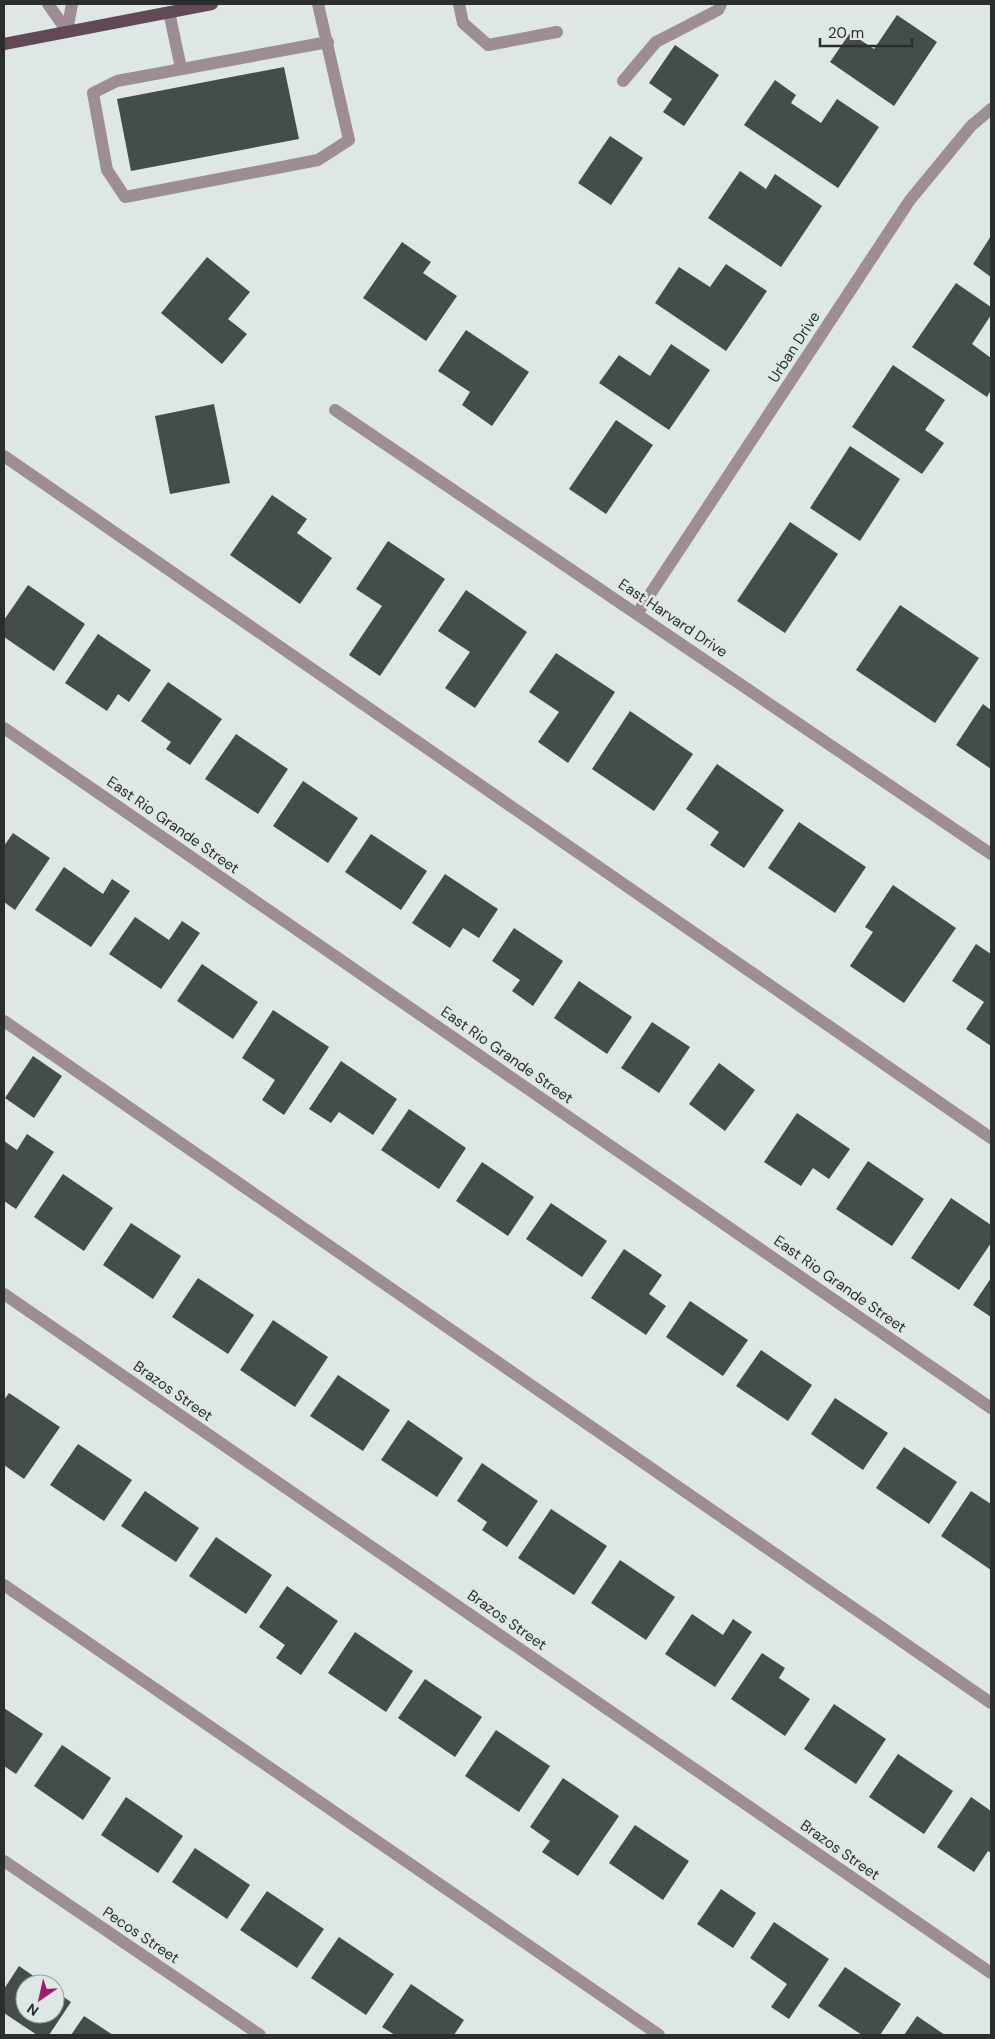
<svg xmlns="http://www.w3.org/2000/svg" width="995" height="2039" viewBox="0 0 995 2039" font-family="'DM Sans',sans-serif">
	<rect width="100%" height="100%" fill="#dee7e6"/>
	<g fill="#454d4c">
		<polygon points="897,15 937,42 894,106 830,62 850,33 874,49"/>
		<polygon points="675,45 719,75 684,126 663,112 672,99 649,83"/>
		<polygon points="284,67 299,139 131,171 117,99"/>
		<polygon points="775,80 796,95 791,103 821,123 837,99 879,127 838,188 744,125"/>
		<polygon points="610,136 643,158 611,205 578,183"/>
		<polygon points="740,171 766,189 775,174 822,206 781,267 708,218"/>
		<polygon points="991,236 991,277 973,264"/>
		<polygon points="402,242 431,262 423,273 457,296 426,341 363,298"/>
		<polygon points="207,257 250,292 228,319 247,334 222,364 161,313"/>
		<polygon points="726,264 767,291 726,351 655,303 679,267 710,287"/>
		<polygon points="956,283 991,307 991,315 972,344 991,358 991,390 987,397 912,347"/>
		<polygon points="466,330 529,372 492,426 462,405 470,392 438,371"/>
		<polygon points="671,344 710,370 669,430 599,383 619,355 650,376"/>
		<polygon points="893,365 945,400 925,430 944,443 922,474 852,427"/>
		<polygon points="214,404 230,483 170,494 155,416"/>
		<polygon points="616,420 653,445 606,514 569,489"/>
		<polygon points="850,446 900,479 860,541 810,508"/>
		<polygon points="272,495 307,519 297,533 332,558 300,604 230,555"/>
		<polygon points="790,522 838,554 785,633 737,601"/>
		<polygon points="388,541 445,579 380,676 349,655 382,606 356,589"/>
		<polygon points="28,585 85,624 54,671 4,637 4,620"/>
		<polygon points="466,590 527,632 475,708 445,688 470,652 438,631"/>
		<polygon points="900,605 979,658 935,723 856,670"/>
		<polygon points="98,634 151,670 129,702 118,694 107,711 65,683"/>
		<polygon points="556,653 615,692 568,763 538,742 559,712 529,692"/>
		<polygon points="168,682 222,719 190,765 166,749 171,742 141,721"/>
		<polygon points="983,704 991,710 991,769 956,745"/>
		<polygon points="630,711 693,754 654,811 592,769"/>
		<polygon points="236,734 288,769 258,814 205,779"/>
		<polygon points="717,764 784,810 744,868 710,845 719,832 686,809"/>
		<polygon points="303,781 358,818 328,863 273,826"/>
		<polygon points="799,822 866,867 835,913 768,868"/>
		<polygon points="13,833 50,858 15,910 4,902 4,846"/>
		<polygon points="371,834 427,871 401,910 345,872"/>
		<polygon points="64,867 103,894 112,879 130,891 91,947 35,910"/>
		<polygon points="445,874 498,909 479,938 463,928 450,948 412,923"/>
		<polygon points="893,885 956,928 904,1003 850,966 873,932 865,927"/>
		<polygon points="135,917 169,940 182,921 200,933 161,989 109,954"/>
		<polygon points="514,928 563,961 533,1006 512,991 520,980 492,961"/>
		<polygon points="976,944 991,954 991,1046 966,1029 984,1002 952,981"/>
		<polygon points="202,964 258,1002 233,1039 177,1001"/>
		<polygon points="579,981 632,1017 607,1054 554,1018"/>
		<polygon points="273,1010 329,1047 284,1115 262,1100 275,1080 242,1058"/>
		<polygon points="652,1022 690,1047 659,1093 621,1068"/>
		<polygon points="33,1056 62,1076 34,1118 5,1098"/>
		<polygon points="341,1061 397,1099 373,1135 339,1112 331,1123 309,1109"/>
		<polygon points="719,1063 755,1090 725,1131 689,1104"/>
		<polygon points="409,1109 466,1148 439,1189 381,1150"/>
		<polygon points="797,1113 850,1149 829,1179 813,1168 801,1186 764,1162"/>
		<polygon points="27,1134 54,1152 16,1209 4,1201 4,1141 17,1150"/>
		<polygon points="868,1161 924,1199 892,1246 836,1209"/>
		<polygon points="482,1162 534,1197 508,1236 456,1201"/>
		<polygon points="63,1174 113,1208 84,1251 34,1217"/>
		<polygon points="951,1198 991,1225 991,1243 959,1290 911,1258"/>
		<polygon points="551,1203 607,1241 582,1277 526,1239"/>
		<polygon points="131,1223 181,1256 153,1299 103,1265"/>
		<polygon points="624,1249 662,1275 649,1294 666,1306 646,1335 591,1298"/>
		<polygon points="198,1278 254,1315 228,1354 172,1317"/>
		<polygon points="991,1278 991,1317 973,1305"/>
		<polygon points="690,1301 748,1340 723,1376 666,1337"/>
		<polygon points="273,1320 328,1357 295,1407 240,1370"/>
		<polygon points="761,1350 812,1385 788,1421 736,1386"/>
		<polygon points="338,1375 390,1410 363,1451 310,1416"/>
		<polygon points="9,1393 60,1427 24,1479 4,1465 4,1400"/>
		<polygon points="835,1398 888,1433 863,1470 811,1434"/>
		<polygon points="408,1420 463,1458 437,1497 381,1460"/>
		<polygon points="78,1444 132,1480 104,1521 50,1485"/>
		<polygon points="904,1447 957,1482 929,1524 876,1488"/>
		<polygon points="482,1463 538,1501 507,1547 482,1530 487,1522 457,1501"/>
		<polygon points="145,1491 199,1528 176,1562 121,1526"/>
		<polygon points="971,1491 991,1504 991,1570 941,1536"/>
		<polygon points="551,1509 607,1546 574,1595 518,1558"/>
		<polygon points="216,1537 272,1575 246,1614 189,1576"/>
		<polygon points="620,1560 675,1597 646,1640 591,1603"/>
		<polygon points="287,1586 338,1621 301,1675 276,1658 285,1645 259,1627"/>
		<polygon points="692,1614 723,1635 733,1619 752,1632 715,1687 665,1654"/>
		<polygon points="355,1632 413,1671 386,1712 328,1673"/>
		<polygon points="762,1653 785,1668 779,1678 810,1699 785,1736 731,1699"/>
		<polygon points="425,1679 482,1717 455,1757 398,1718"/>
		<polygon points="834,1704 886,1739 856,1784 804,1749"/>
		<polygon points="4,1708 43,1734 16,1774 4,1766"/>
		<polygon points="496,1730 550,1766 519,1812 465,1776"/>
		<polygon points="62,1745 111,1778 83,1820 34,1786"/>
		<polygon points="898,1754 953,1791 924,1834 869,1797"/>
		<polygon points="563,1778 619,1816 578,1876 542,1852 550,1841 530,1827"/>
		<polygon points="126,1797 183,1836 158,1873 101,1835"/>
		<polygon points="971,1797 991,1811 991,1853 988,1851 974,1872 937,1847"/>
		<polygon points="635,1825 689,1861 663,1900 609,1863"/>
		<polygon points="195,1848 250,1885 227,1919 172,1882"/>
		<polygon points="721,1889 756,1913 733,1948 697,1924"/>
		<polygon points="267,1891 324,1929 297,1968 240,1930"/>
		<polygon points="774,1922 829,1959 789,2019 771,2007 787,1984 750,1958"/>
		<polygon points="339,1937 394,1974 366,2015 311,1978"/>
		<polygon points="19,1966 45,1984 25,1984 25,2014 55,2014 55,1991 71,2002 49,2035 37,2035 4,2013 4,1989"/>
		<polygon points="845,1967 901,2004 880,2035 862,2035 818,2006"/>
		<polygon points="411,1984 464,2020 454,2035 395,2035 382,2027"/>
		<polygon points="84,2016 113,2035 71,2035"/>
		<polygon points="917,2016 945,2035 904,2035"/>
	</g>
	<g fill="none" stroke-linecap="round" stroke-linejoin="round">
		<g stroke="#9d8e95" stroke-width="12">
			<polyline points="48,4 67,31"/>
			<polyline points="318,4 349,140 318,160 125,197 107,170 93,93 117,81 328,42"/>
			<polyline points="459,4 463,23 488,45 557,32"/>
			<polyline points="169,12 181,68"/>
			<polyline points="67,31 72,4"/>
			<polyline points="623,81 656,42 718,10 721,4"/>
			<polyline points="335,410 991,854"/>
			<polyline points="4,456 991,1138"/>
			<polyline points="637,614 910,200 971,126 991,109"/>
			<polyline points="4,728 991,1408"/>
			<polyline points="4,1021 991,1703"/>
			<polyline points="4,1294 991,1973"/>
			<polyline points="4,1585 659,2035"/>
			<polyline points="4,1861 260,2035"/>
		</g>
		<polyline stroke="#624955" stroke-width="12" points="4,44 212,4"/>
	</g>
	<g text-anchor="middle" stroke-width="5" stroke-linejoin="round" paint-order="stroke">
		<g font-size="15" fill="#2a2e2d" stroke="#dee7e6">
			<text transform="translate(794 347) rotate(-57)" y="5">Urban Drive</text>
			<text transform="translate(673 618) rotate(34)" y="5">East Harvard Drive</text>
			<text transform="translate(173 825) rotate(35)" y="5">East Rio Grande Street</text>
			<text transform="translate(507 1055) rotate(35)" y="5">East Rio Grande Street</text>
			<text transform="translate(840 1284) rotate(35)" y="5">East Rio Grande Street</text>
			<text transform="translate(173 1391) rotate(35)" y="5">Brazos Street</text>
			<text transform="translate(507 1620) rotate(35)" y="5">Brazos Street</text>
			<text transform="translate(840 1850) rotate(35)" y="5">Brazos Street</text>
			<text transform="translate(141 1935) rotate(34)" y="5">Pecos Street</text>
		</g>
	</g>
	<rect width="995" height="2039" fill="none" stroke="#2a2e2d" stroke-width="10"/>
	<g transform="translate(40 1999) rotate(214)"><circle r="24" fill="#dee7e6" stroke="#969d9c"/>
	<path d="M0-4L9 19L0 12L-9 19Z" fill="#9e1c6d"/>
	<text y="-8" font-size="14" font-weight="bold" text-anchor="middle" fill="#2a2e2d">N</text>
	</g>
	<path d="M820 38v8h92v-8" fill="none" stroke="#2a2e2d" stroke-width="2.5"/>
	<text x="828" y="38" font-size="15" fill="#2a2e2d" stroke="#dee7e6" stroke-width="4" paint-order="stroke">20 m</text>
</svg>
